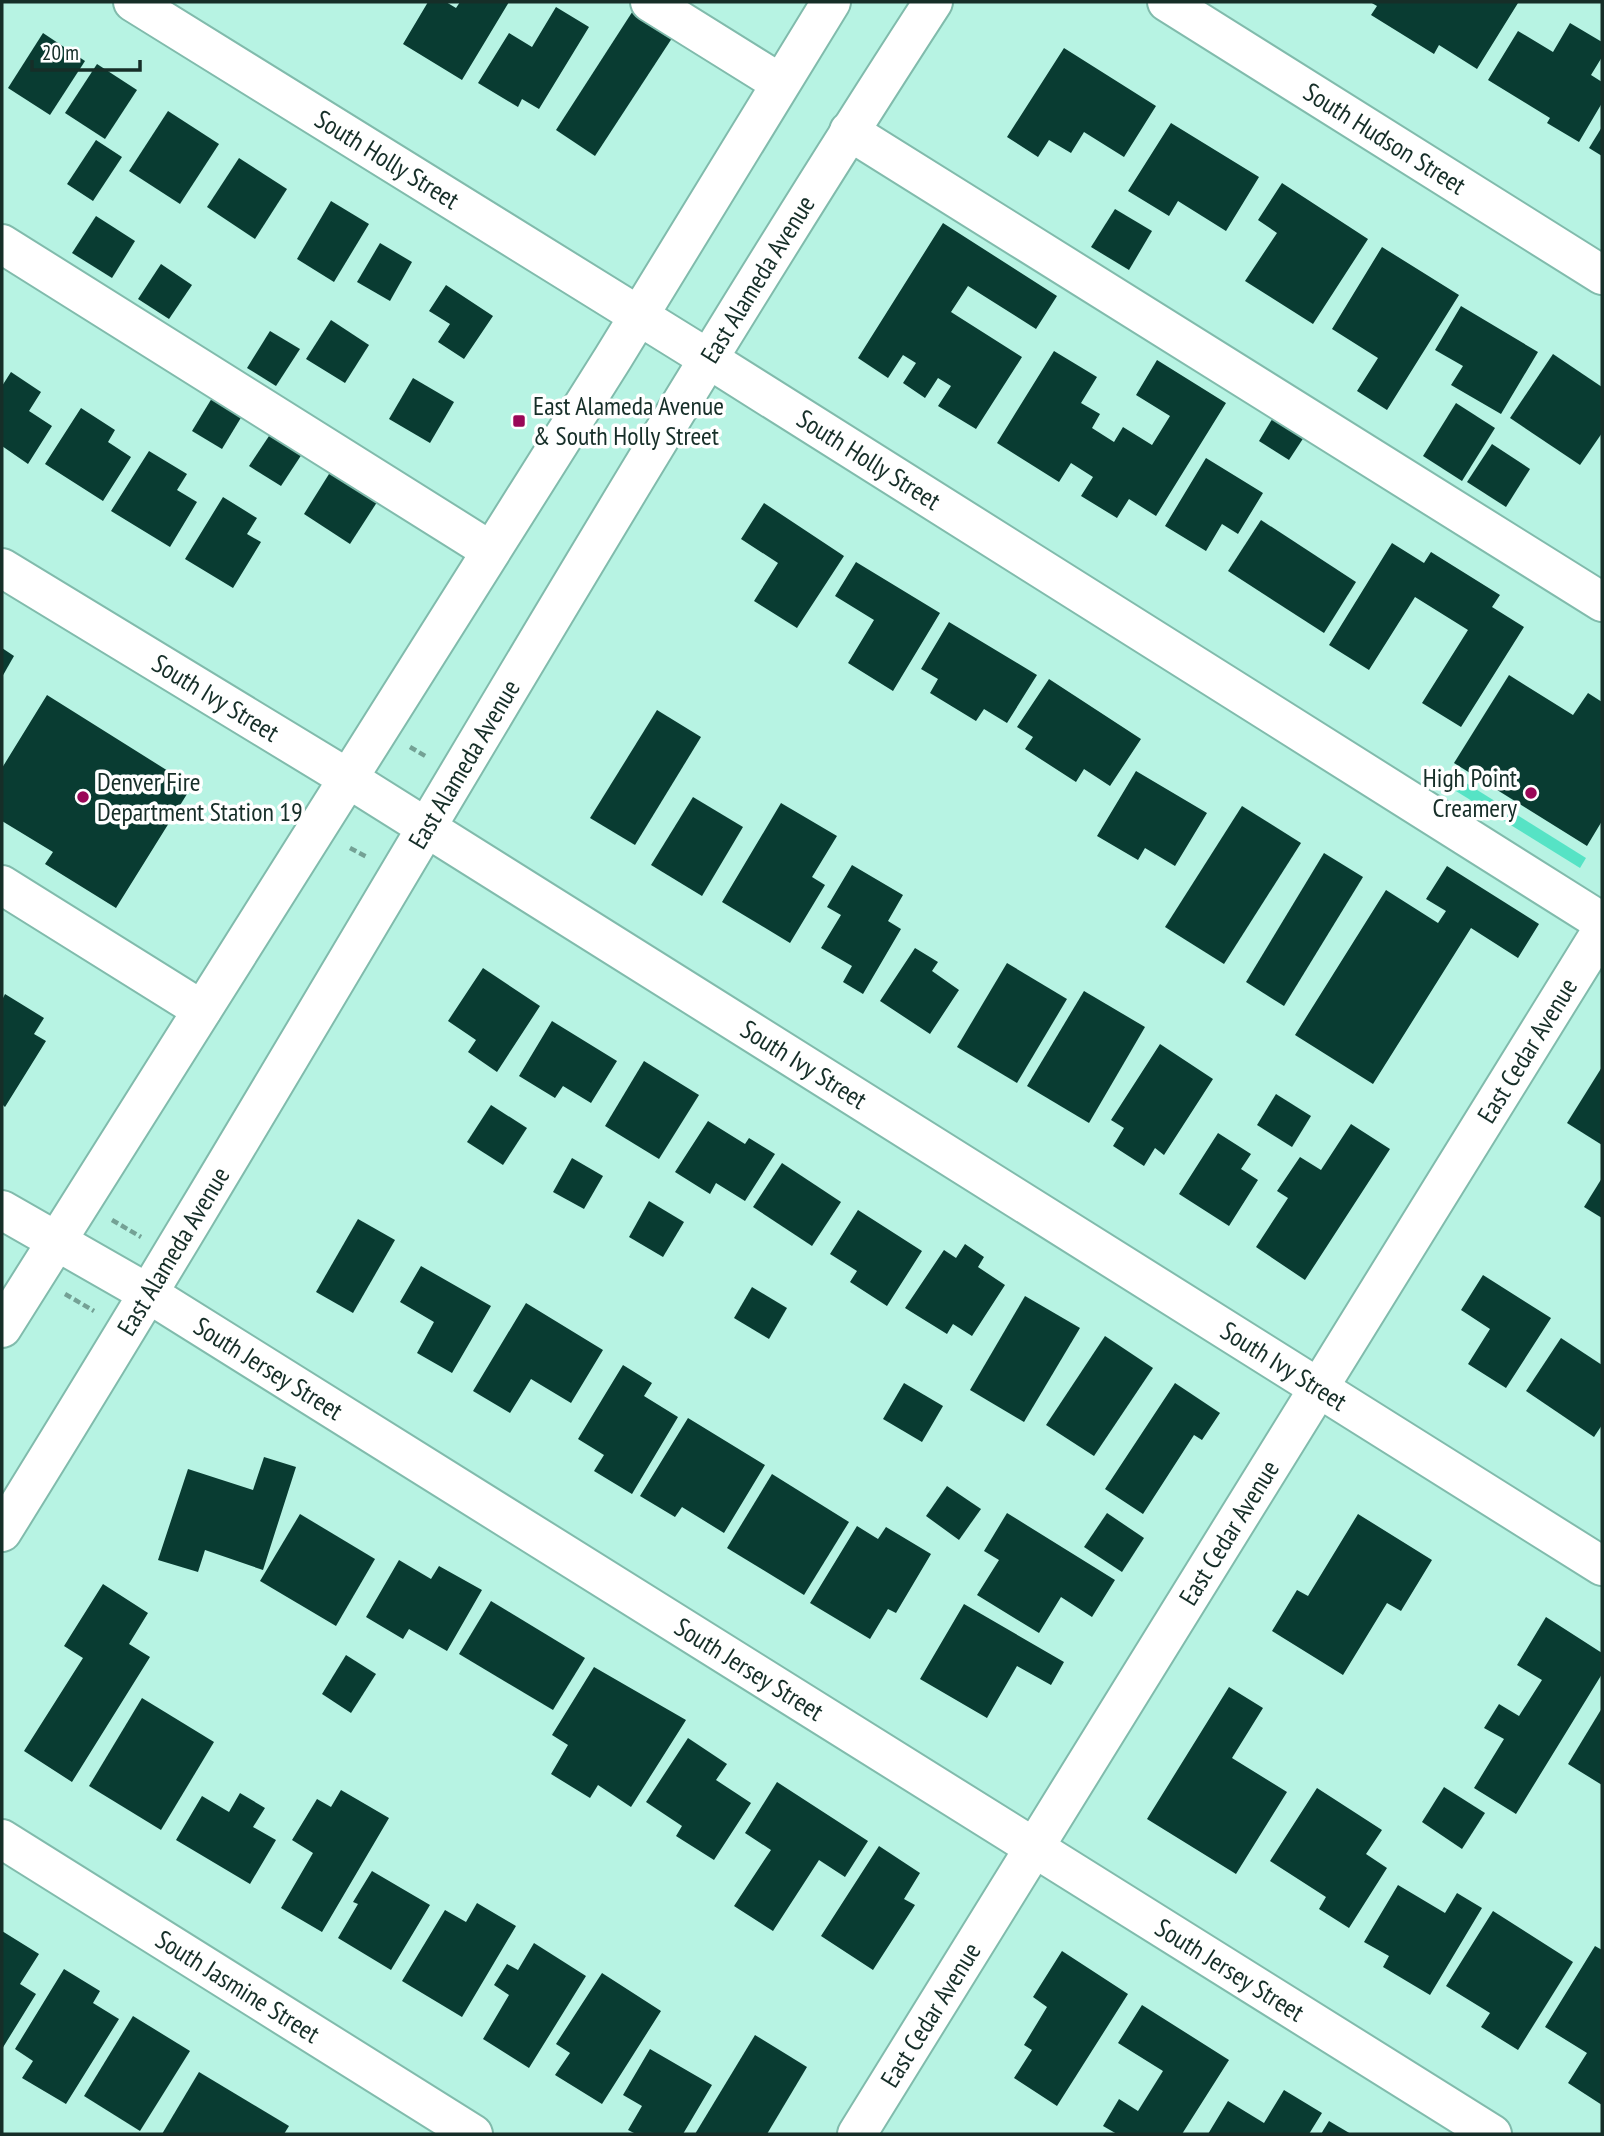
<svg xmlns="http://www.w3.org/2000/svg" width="1604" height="2136" viewBox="0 0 1604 2136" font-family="'PT Sans Narrow',sans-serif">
	<rect width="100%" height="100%" fill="#b7f3e3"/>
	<polygon fill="#56e3c5" points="1450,773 1586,858 1580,868 1443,783"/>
	<g fill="#093c32">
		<polygon points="428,2 446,2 456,8 460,2 509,2 462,80 403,44"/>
		<polygon points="1370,2 1516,2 1518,3 1477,69 1439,45 1434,54 1371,15 1377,6"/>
		<polygon points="638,3 678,29 595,156 556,130"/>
		<polygon points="556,7 589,27 539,109 522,99 518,107 478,83 509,33 532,47"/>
		<polygon points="1570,23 1602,42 1602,57 1591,75 1602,82 1602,103 1579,142 1547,123 1550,118 1488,80 1518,31 1553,52"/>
		<polygon points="43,33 85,61 50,115 8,88"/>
		<polygon points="1064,48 1156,106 1124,157 1084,132 1071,153 1049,140 1038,157 1007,137"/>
		<polygon points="97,64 137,90 105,139 65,113"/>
		<polygon points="168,111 219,144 180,204 129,171"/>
		<polygon points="1171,123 1259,177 1226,231 1178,201 1169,216 1128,191"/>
		<polygon points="1602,127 1602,156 1589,148"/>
		<polygon points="96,140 122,157 93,201 67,184"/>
		<polygon points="239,158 287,189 255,239 207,207"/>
		<polygon points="1282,183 1368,239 1313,324 1245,281 1277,233 1258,220"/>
		<polygon points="331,201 369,224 334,282 297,259"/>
		<polygon points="1115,209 1152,231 1129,270 1091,247"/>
		<polygon points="96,216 135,241 112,278 72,253"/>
		<polygon points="943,223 1057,296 1036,329 968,286 951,312 1022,357 976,429 938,406 951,386 938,378 925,398 903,383 916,363 903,355 888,378 858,358"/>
		<polygon points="380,243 412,262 390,301 357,282"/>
		<polygon points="1382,247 1459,295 1387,410 1357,391 1378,358 1332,329"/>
		<polygon points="161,264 192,285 169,319 138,299"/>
		<polygon points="446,285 493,316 464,359 438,342 450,324 429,311"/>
		<polygon points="1461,306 1538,352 1501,414 1451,385 1463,366 1435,350"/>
		<polygon points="331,320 369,345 345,383 306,359"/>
		<polygon points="270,331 300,349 276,386 247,368"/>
		<polygon points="1054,351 1097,377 1081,403 1100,414 1092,428 1114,442 1123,427 1152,445 1170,416 1136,395 1157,360 1226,403 1156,516 1129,499 1117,518 1081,496 1093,477 1071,463 1059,482 997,443"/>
		<polygon points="1553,354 1602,387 1602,433 1580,465 1510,418"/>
		<polygon points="11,372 41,392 29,411 52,426 28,464 2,446 2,386"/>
		<polygon points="413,378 454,402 430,443 389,419"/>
		<polygon points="212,398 242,416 222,449 192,431"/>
		<polygon points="1456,403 1495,428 1462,481 1423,456"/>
		<polygon points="81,408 115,430 108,442 131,457 103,501 45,464"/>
		<polygon points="1277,411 1308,431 1289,460 1259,441"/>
		<polygon points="271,433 302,454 281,486 249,466"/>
		<polygon points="1492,444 1530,469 1506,507 1467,482"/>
		<polygon points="149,451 187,474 177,490 197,502 170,547 111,511"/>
		<polygon points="1206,458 1263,493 1238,534 1222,524 1206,551 1165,526"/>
		<polygon points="334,466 381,496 350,544 304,514"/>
		<polygon points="223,497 257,518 247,534 261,542 233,588 185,559"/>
		<polygon points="764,503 844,556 797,628 754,601 778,563 741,539"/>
		<polygon points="1261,520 1356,582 1324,633 1228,571"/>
		<polygon points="1392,543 1424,563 1431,552 1500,595 1492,607 1524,627 1461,727 1422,703 1468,630 1415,597 1369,670 1329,645"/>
		<polygon points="856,562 940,613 893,691 848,663 874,620 835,596"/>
		<polygon points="949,622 1037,675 1007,723 984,709 976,721 930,693 938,679 921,669"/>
		<polygon points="2,648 14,656 2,677"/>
		<polygon points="1509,675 1573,715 1588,693 1602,702 1602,821 1587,846 1454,763"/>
		<polygon points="1049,679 1141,739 1110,786 1084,769 1076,782 1025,749 1033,737 1017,727"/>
		<polygon points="47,695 192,786 116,908 45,864 53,852 2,821 2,768"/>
		<polygon points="657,710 701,737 635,845 590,818"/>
		<polygon points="1136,771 1207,813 1175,866 1145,848 1138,860 1097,836"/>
		<polygon points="693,797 743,827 702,896 651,865"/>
		<polygon points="781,803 837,836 812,877 825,885 790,943 722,902"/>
		<polygon points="1242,806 1301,843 1224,964 1165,927"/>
		<polygon points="1324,853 1363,877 1284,1006 1246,982"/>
		<polygon points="852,865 903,895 888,921 901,929 863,994 843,982 852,966 821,948 841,915 827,907"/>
		<polygon points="1447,866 1539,924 1518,958 1471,928 1373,1084 1295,1035 1386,890 1438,923 1446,911 1426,899"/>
		<polygon points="915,948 938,962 932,971 959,990 930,1034 880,1001"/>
		<polygon points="1007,963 1067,999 1017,1083 957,1047"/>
		<polygon points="483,968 540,1006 497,1072 468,1052 476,1040 448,1021"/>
		<polygon points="1084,991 1145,1027 1089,1123 1027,1086"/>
		<polygon points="5,994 44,1018 34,1034 46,1041 5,1107 2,1104 2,1000"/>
		<polygon points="552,1021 617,1061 591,1103 563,1086 555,1098 519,1076"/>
		<polygon points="1160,1044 1213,1079 1164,1155 1155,1148 1144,1166 1113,1146 1124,1128 1111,1120"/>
		<polygon points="644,1061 699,1095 659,1159 605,1126"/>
		<polygon points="1602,1067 1602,1145 1567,1123"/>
		<polygon points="1276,1094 1311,1116 1292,1147 1257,1125"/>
		<polygon points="491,1105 527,1128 503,1165 467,1142"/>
		<polygon points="708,1121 745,1144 749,1138 775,1154 745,1201 716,1183 710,1194 675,1172"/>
		<polygon points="1351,1124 1390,1149 1305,1280 1256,1247 1288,1198 1277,1191 1300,1157 1321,1170"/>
		<polygon points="1218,1133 1251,1154 1241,1169 1258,1180 1229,1226 1179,1194"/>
		<polygon points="572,1158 603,1176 584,1209 553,1192"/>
		<polygon points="782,1163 841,1202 812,1246 753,1207"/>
		<polygon points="1602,1178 1602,1218 1584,1207"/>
		<polygon points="649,1201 684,1222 663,1257 629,1237"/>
		<polygon points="858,1210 922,1251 887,1306 850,1282 857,1271 830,1254"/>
		<polygon points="358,1219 395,1240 353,1313 316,1292"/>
		<polygon points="965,1244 984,1257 978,1267 1005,1285 972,1336 953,1324 947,1334 905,1308 944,1250 956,1258"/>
		<polygon points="421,1266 491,1306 452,1373 417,1353 434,1322 400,1302"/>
		<polygon points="1483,1275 1551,1318 1506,1388 1468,1364 1490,1329 1461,1310"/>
		<polygon points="752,1287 787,1308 769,1339 734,1318"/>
		<polygon points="1025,1296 1080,1328 1024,1422 970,1390"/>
		<polygon points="526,1303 603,1350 571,1403 531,1379 510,1413 473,1391"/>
		<polygon points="1105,1336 1153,1368 1094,1456 1046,1425"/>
		<polygon points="1561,1338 1602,1365 1602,1425 1594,1437 1526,1391"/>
		<polygon points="623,1365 652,1383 644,1396 678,1417 632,1494 594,1471 604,1455 578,1439"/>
		<polygon points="904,1383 943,1406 922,1442 883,1419"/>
		<polygon points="1175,1383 1220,1413 1202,1440 1194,1435 1143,1514 1105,1489"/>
		<polygon points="688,1418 765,1465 724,1533 682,1507 675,1517 640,1496"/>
		<polygon points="264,1457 296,1467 263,1570 205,1550 198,1572 158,1560 188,1469 253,1490"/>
		<polygon points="772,1474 849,1522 804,1595 727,1548"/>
		<polygon points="947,1486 981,1509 959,1540 926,1516"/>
		<polygon points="1007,1513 1115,1580 1092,1617 1061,1597 1039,1633 977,1595 999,1560 984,1551"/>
		<polygon points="1107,1513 1144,1538 1122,1572 1084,1547"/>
		<polygon points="300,1514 375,1559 336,1626 260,1581"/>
		<polygon points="1358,1514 1432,1560 1401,1611 1387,1603 1343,1675 1272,1631 1297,1590 1308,1596"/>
		<polygon points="857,1526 878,1539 886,1527 931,1554 896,1613 888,1609 870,1639 810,1603"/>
		<polygon points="399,1560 431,1579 439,1566 482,1590 447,1651 409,1629 403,1639 366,1617"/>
		<polygon points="103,1584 148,1613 129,1644 150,1657 72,1782 24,1751 83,1658 64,1646"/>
		<polygon points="491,1601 585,1658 553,1710 459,1654"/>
		<polygon points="964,1604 1064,1662 1051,1685 1017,1666 987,1718 920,1679"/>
		<polygon points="1546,1617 1602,1653 1602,1674 1516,1814 1474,1788 1504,1739 1484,1728 1499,1704 1519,1716 1542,1680 1517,1665"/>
		<polygon points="346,1655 376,1674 351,1713 322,1694"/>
		<polygon points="594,1667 686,1720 631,1807 598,1785 590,1798 551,1774 568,1745 552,1735"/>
		<polygon points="1229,1687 1263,1708 1232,1758 1287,1792 1236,1874 1147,1819"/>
		<polygon points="142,1698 214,1742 161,1830 89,1786"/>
		<polygon points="1602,1708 1602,1785 1568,1764"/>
		<polygon points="688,1738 727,1764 716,1780 751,1803 714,1860 676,1836 682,1826 646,1802"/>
		<polygon points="777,1782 868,1841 845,1877 819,1860 773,1931 734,1906 771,1850 745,1833"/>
		<polygon points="1444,1787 1485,1813 1462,1849 1422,1822"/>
		<polygon points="1317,1788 1382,1830 1366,1854 1387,1868 1349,1928 1319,1909 1326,1897 1270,1861"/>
		<polygon points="341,1790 389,1818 322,1932 281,1908 313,1853 292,1840 317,1799 331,1807"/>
		<polygon points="240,1793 265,1808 253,1827 276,1840 250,1884 176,1840 202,1796 229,1812"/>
		<polygon points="879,1846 920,1873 904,1899 915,1905 873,1970 821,1936"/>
		<polygon points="372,1871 430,1905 391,1970 338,1938 358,1904 353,1902"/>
		<polygon points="1398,1885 1445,1913 1457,1893 1482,1908 1430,1995 1383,1967 1389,1956 1364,1942"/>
		<polygon points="477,1903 516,1926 462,2017 402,1981 445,1910 466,1922"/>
		<polygon points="1493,1911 1573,1962 1518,2050 1481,2027 1490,2013 1446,1986"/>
		<polygon points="2,1931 39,1954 20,1984 36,1994 2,2049"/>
		<polygon points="534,1943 586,1976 529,2068 483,2039 509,1995 494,1985 507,1964 518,1970"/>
		<polygon points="1595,1946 1602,1950 1602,2105 1568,2083 1587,2053 1545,2027"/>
		<polygon points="1062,1951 1128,1994 1057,2106 1014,2078 1032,2050 1024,2045 1047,2007 1033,1997"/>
		<polygon points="64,1969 100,1991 93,2003 119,2019 66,2104 22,2078 33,2061 15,2049"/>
		<polygon points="602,1973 661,2011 602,2104 555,2075 570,2053 556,2044"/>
		<polygon points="1142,2005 1229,2060 1182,2134 1117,2134 1103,2126 1119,2099 1138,2111 1163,2071 1118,2043"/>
		<polygon points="133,2016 190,2051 140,2131 84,2096"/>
		<polygon points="755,2035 807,2067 767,2134 695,2134"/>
		<polygon points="650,2049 712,2085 683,2134 636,2134 628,2130 642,2106 623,2095"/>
		<polygon points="199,2072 289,2126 284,2134 162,2134"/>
		<polygon points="1284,2090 1322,2113 1309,2134 1208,2134 1228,2101 1264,2123"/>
		<polygon points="1329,2121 1351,2134 1321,2134"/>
	</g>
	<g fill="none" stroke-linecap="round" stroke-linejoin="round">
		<g stroke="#81bbac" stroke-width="42">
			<g id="minor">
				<polyline points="650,2 780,83"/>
				<path id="s1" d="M1167,2L1602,275"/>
				<polyline points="849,131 1602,602"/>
				<polyline points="2,244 491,551"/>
				<path id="s2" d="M707,358L1602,922"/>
				<path id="s3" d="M2,568L349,779L1602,1566"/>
				<polyline points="2,885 202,1010"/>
				<path id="s4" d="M2,1210L149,1294L1492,2134"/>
				<path id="s5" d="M2,1839L473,2134"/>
				<path id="s6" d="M857,2134L1602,930"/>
			</g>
		</g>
		<g stroke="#81bbac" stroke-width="42">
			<g id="major">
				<path id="s7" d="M133,2L707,358"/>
				<polyline points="2,1328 613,358 831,2"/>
				<path id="s8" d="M2,1532C317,1025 608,503 933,2"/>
			</g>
		</g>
		<g stroke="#74a195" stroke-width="4.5" stroke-dasharray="7 3.5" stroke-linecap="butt">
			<polyline points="410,747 427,757"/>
			<polyline points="350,848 367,857"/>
			<polyline points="112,1220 141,1237"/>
			<polyline points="65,1294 94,1311"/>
		</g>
		<use href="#minor" stroke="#fff" stroke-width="38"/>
		<use href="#major" stroke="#fff" stroke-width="38"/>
	</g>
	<g fill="#9a0757" stroke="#fff" stroke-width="2.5">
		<rect x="512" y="414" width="14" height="14" rx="3.5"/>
		<circle cx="1531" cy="793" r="7"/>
		<circle cx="83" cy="797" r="7"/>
	</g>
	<g text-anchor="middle" stroke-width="7" stroke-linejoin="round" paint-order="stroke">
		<g font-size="26" fill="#162e28" stroke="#fff">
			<text dy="9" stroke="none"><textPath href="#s1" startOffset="257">South Hudson Street</textPath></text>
			<text dy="9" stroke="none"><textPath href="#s7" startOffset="299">South Holly Street</textPath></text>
			<text dy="9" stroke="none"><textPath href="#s8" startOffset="1463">East Alameda Avenue</textPath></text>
			<text dy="9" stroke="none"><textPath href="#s2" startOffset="191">South Holly Street</textPath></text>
			<text dy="9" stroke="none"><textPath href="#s3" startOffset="250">South Ivy Street</textPath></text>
			<text dy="9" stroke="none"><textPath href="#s8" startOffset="896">East Alameda Avenue</textPath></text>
			<text dy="9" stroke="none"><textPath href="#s6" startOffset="1274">East Cedar Avenue</textPath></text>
			<text dy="9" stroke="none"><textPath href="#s3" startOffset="943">South Ivy Street</textPath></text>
			<text dy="9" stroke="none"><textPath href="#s8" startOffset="329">East Alameda Avenue</textPath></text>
			<text dy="9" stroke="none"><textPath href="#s3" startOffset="1510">South Ivy Street</textPath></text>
			<text dy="9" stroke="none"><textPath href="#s4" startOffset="310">South Jersey Street</textPath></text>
			<text dy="9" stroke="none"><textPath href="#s6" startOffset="707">East Cedar Avenue</textPath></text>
			<text dy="9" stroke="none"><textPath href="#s4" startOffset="877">South Jersey Street</textPath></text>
			<text dy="9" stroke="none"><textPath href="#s4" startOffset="1444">South Jersey Street</textPath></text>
			<text dy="9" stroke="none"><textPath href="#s5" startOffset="278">South Jasmine Street</textPath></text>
			<text dy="9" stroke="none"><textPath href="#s6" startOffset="140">East Cedar Avenue</textPath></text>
		</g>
		<g font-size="26" fill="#162e28" stroke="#fff" text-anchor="start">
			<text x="533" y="415">East Alameda Avenue<tspan x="533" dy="30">&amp; South Holly Street</tspan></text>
			<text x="1517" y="787" text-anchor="end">High Point<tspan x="1517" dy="30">Creamery</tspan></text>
			<text x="97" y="791">Denver Fire<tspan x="97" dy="30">Department Station 19</tspan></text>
		</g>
	</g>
	<rect width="1604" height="2136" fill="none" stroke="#162e28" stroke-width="7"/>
	<path d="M32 60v10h108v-10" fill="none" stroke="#162e28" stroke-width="3.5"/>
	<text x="42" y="60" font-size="21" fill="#162e28" stroke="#ffffff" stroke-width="5" paint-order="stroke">20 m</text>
</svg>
